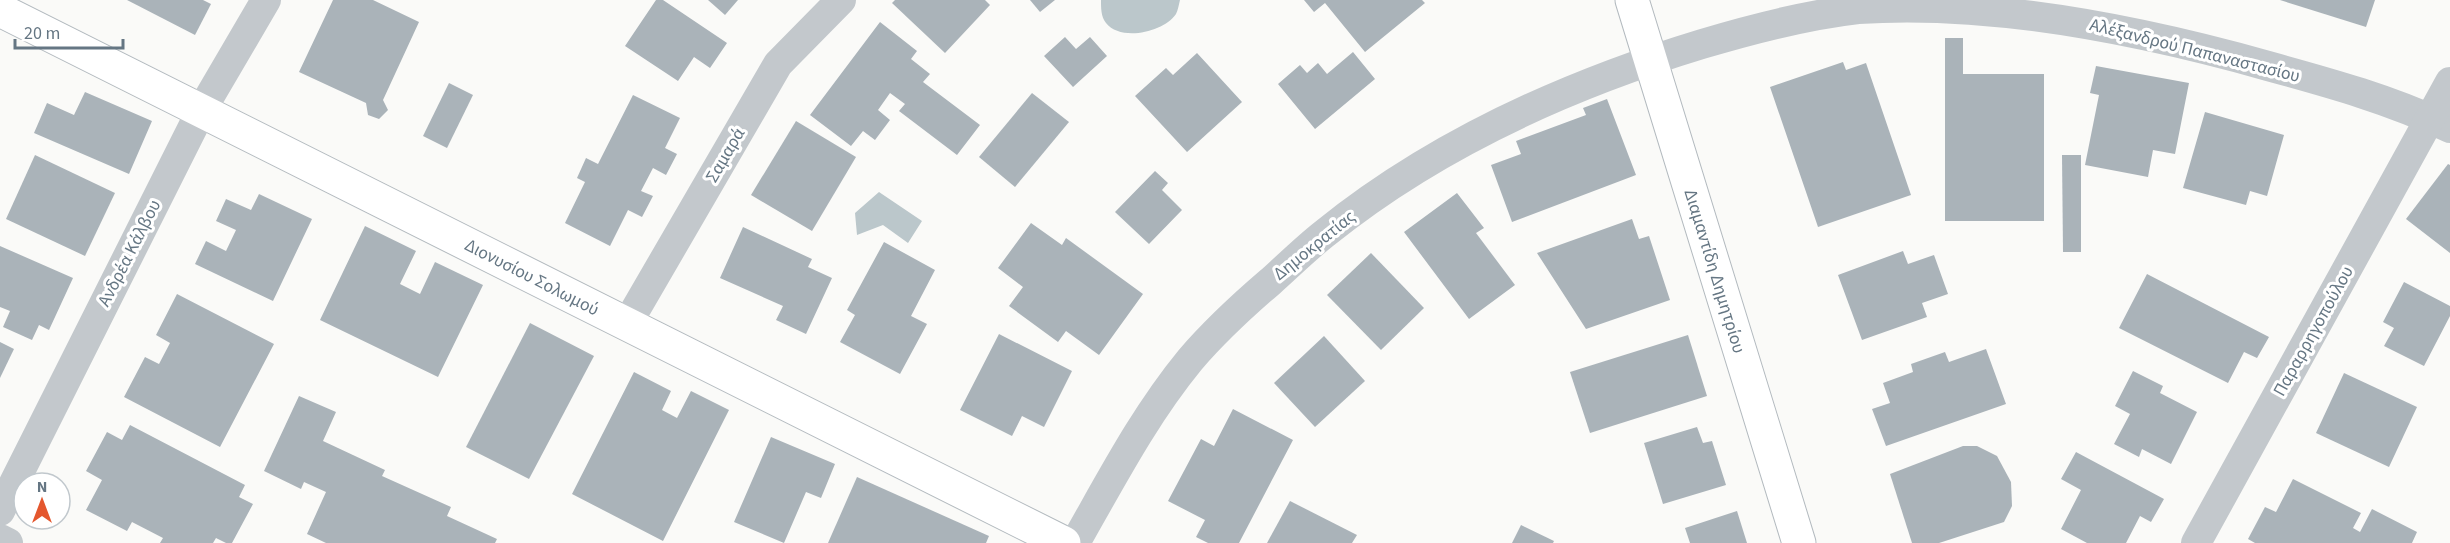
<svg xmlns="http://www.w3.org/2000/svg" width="2450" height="543" viewBox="0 0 2450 543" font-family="'Source Sans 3',sans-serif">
	<rect width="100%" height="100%" fill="#fafaf8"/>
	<g fill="#bbc7cb">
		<path d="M1101,0H1180C1179,4 1178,10 1176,14C1164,32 1121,42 1106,23C1101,17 1101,8 1101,0Z"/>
		<polygon points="879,192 922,221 908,243 883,225 857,235 855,213"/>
	</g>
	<g fill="#aab3b9">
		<polygon points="127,0 203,0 211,4 195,35"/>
		<polygon points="333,0 373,0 419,22 383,100 388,110 379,119 368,115 366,103 299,72"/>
		<polygon points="656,0 663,0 727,43 710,68 694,57 678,81 625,46"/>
		<polygon points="708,0 738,0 725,15"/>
		<polygon points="895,0 985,0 990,5 945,53 892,3"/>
		<polygon points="1030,0 1055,0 1040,12"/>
		<polygon points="1304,0 1422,0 1425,3 1365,52 1325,3 1314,12"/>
		<polygon points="2280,0 2375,0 2366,27"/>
		<polygon points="880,22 917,51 911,59 930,74 923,82 980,125 957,155 899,111 905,104 890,93 878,110 890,120 875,140 863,131 851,146 810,115"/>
		<polygon points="1065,37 1076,49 1090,37 1107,56 1073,87 1044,56"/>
		<polygon points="1945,38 1963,38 1963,74 2044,74 2044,221 1945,221"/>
		<polygon points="1353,52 1375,79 1315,129 1278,84 1300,65 1307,73 1318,63 1327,74"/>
		<polygon points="1197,53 1242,102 1187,152 1135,96 1166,68 1173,75"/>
		<polygon points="1843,62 1846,70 1866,63 1911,195 1818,227 1770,87"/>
		<polygon points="2096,66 2189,83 2175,154 2153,150 2148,177 2085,165 2099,95 2090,93"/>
		<polygon points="449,83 473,95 447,148 423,136"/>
		<polygon points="85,92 152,121 129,174 34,133 47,103 74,115"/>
		<polygon points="1032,93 1069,122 1015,187 979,157"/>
		<polygon points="633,95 680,118 665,148 677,154 666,175 653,168 641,191 653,196 642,217 628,210 610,246 565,223 585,182 577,178 586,158 598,164"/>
		<polygon points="1607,99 1636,175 1512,222 1491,165 1521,154 1516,141 1586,115 1583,108"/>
		<polygon points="2205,112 2284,135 2267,196 2250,191 2246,205 2183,188"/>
		<polygon points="796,121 856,157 812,231 751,195"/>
		<polygon points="35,155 115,193 85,256 6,219"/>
		<polygon points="2062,155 2081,155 2081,252 2063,252"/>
		<polygon points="2448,164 2450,165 2450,253 2406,219"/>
		<polygon points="1155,171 1168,183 1162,190 1182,210 1149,244 1115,212"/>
		<polygon points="1457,193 1484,228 1476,233 1515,285 1469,319 1404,232"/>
		<polygon points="259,194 312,219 273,301 195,264 206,241 226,251 236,230 216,221 226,199 251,210"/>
		<polygon points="1632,219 1639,239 1649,236 1670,300 1586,329 1537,253"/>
		<polygon points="1031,223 1062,245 1066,238 1143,294 1099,355 1066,331 1058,342 1009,306 1023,287 998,268"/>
		<polygon points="365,226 416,251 400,284 420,294 435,262 483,285 438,377 320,320"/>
		<polygon points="743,227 812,259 808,267 832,278 806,334 776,320 783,306 720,278"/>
		<polygon points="884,242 935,270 911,316 927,324 900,374 840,342 855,315 847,310"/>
		<polygon points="0,246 73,278 49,330 39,325 32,340 3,327 10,311 0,307"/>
		<polygon points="1903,251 1908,264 1934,255 1948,294 1922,303 1927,317 1862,340 1838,275"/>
		<polygon points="1371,253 1424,308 1381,350 1327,295"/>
		<polygon points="2147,274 2269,337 2257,358 2244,352 2228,383 2119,328"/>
		<polygon points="2404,282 2450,306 2450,316 2424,366 2384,346 2394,328 2383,322"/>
		<polygon points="177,294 274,344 220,447 124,397 145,357 159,364 170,343 156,335"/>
		<polygon points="530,323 594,356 529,479 466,447"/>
		<polygon points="999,334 1072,371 1044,427 1022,416 1012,436 960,410"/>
		<polygon points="1688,335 1707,396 1590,433 1570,372"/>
		<polygon points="1324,336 1365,381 1315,427 1274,383"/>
		<polygon points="0,342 14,349 0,378"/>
		<polygon points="1986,349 2006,404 1886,446 1872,409 1890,403 1883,383 1913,372 1911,364 1945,352 1949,362"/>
		<polygon points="2133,371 2163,386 2160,393 2197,412 2171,464 2142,449 2139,457 2114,444 2130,414 2115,406"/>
		<polygon points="634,372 671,391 662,410 677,418 691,391 729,410 663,541 572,494"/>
		<polygon points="2344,373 2417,407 2389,467 2316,433"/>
		<polygon points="299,396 336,412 323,441 385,470 382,476 451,507 447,516 497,539 495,543 326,543 307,534 326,492 304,482 301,489 264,471"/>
		<polygon points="1233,409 1293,440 1239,543 1208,543 1196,537 1205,520 1168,501 1201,439 1214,446"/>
		<polygon points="130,425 245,485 239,497 253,504 232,543 226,543 216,538 213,543 160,543 163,538 132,522 127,531 86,510 102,480 86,471 107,432 122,440"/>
		<polygon points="1697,427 1703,443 1712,441 1726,485 1663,504 1644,443"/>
		<polygon points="771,437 835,464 821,498 806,492 784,543 734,522"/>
		<polygon points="1963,446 1977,446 1997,456 2011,482 2012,506 2004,522 1939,543 1912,543 1890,474"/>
		<polygon points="2076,452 2164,499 2151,522 2140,516 2126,543 2087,543 2061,529 2081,490 2061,479"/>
		<polygon points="857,477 989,536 986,543 828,543"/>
		<polygon points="2293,479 2361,513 2353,528 2360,532 2372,509 2417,532 2412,543 2255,543 2248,539 2265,507 2276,512"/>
		<polygon points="1290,501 1357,535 1352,543 1267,543"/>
		<polygon points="1737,511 1747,543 1690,543 1685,528"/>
		<polygon points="1521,525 1554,541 1553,543 1512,543"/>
	</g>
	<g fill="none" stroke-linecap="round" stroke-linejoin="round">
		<g stroke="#b3babf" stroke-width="35">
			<g id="secondary">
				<polyline points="1632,0 1799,543"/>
				<polyline points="0,10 1064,543"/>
			</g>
		</g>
		<g stroke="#c3c8cc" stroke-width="30">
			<polyline points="627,324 778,64 841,0"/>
			<polyline points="0,511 201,111 266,0"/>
			<polyline points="0,539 8,543"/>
			<path d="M1075,543C1111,480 1144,416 1190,360C1214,332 1242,306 1270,282C1288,266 1305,249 1324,234C1434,145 1567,85 1702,44C1752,29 1805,15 1858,9C1991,0 2140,30 2268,66C2330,83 2392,100 2450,128"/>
			<polyline points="2196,543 2450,82"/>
		</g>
		<use href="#secondary" stroke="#fff" stroke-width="33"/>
	</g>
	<g text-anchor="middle" stroke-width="6" stroke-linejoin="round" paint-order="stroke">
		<g font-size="18" fill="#657683" stroke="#fff">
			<text transform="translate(2195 50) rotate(14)" y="6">Αλέξανδρού Παπαναστασίου</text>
			<text transform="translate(725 155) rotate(-60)" y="6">Σαμαρά</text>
			<text transform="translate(1314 245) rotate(-39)" y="6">Δημοκρατίας</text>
			<text transform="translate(129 253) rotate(-63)" y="6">Ανδρέα Κάλβου</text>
			<text transform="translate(1715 271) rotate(73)" y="6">Διαμαντίδη Δημητρίου</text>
			<text transform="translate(532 277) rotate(27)" y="6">Διονυσίου Σολωμού</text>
			<text transform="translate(2313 331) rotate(-61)" y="6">Παραρρηγοπούλου</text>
		</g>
	</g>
	<g transform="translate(42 501)"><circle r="28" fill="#ffffff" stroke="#c1c8cd" stroke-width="1.5"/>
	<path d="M0-4.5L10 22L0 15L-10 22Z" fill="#e4572e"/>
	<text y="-9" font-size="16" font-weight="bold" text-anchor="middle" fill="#657683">N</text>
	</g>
	<path d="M15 39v9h108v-9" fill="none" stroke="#657683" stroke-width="3"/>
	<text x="24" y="39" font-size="18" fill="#657683" stroke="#ffffff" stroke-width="4.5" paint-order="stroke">20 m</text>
</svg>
